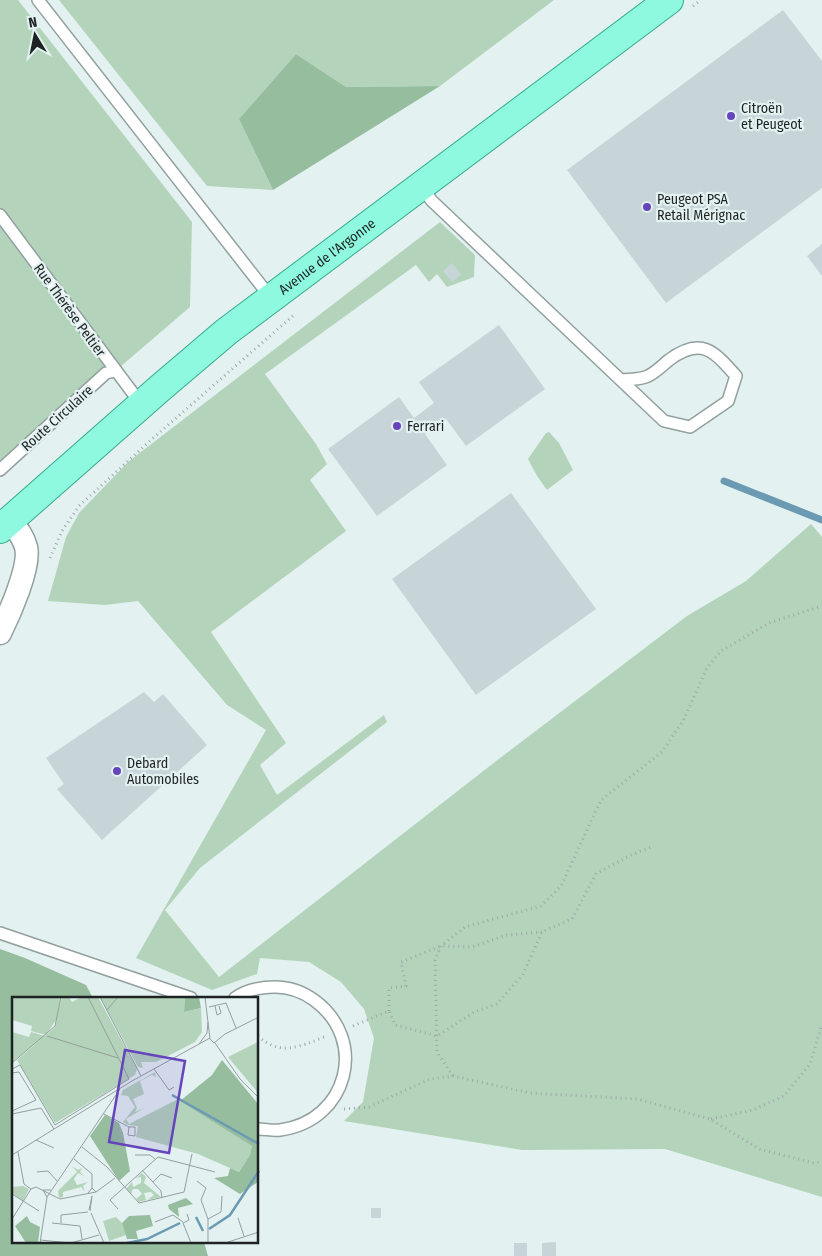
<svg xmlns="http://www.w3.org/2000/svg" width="822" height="1256" viewBox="0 0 822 1256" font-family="'Fira Sans Condensed',sans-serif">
	<rect width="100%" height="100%" fill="#e3f2f1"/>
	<g fill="#b3d4ba">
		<polygon points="0,0 18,0 192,222 190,307 0,470"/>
		<polygon points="59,0 554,0 440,86 346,87 296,54 239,119 273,190 207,186"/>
		<polygon points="440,222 475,255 474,277 447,287 437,274 429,282 416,265 265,374 316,444 327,464 310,480 346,531 211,632 286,743 260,765 277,795 384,715 387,722 200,868 165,910 219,977 500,758 687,616 746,581 811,524 822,537 822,1197 665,1149 522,1150 344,1121 363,1102 374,1038 364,1009 341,982 309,962 260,958 257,974 212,990 136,958 266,730 227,705 138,601 105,605 48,601 66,537 79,513 128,462"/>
		<polygon points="549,432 559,443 573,470 547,490 537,476 528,459 546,433"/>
	</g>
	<g fill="#95bd9e">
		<polygon points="296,54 346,87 440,86 273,190 239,119"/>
		<polygon points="0,949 25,958 86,985 93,998 14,998 14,1242 204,1242 208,1256 0,1256"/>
	</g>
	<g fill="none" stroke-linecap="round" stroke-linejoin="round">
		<polyline stroke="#6b9ab2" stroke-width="7" points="724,481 822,520"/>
	</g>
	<g fill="#c7d5d8">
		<polygon points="783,10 822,61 822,188 666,303 567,170"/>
		<polygon points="822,244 822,276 807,256"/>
		<polygon points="452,263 461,274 452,282 443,271"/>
		<polygon points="499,325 545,389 466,446 446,419 425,434 447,465 377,516 328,449 399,397 414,418 434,403 419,382"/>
		<polygon points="511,493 596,609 476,695 392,579"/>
		<polygon points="144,692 154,702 163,694 207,745 102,840 57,789 64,784 46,758"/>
		<rect x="371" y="1208" width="10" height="10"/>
		<polygon points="556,1242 556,1256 542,1256 542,1243"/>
		<rect x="514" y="1243" width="13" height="13"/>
	</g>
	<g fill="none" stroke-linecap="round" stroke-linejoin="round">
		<g stroke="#92a09f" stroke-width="14">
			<g id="service">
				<polyline points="38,0 271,298"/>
				<path d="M420,186L432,201L664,421L690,427L728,401L736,376C714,351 701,336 669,360C663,365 655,373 648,376C640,380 629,379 621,380"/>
				<polyline points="0,215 141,404"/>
				<polyline points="0,470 106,373 115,371"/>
				<polyline points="0,933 191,998"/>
				<path d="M235,998C246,990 261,987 275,987C289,987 303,992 314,1000C369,1040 348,1121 280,1130C273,1131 265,1129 258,1129"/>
			</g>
		</g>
		<g stroke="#92a09f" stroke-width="25">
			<path id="minor" d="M0,633C9,615 31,566 26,547C23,536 17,529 10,520"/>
		</g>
		<g stroke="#36ac8e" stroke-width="30">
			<g id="primary">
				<path id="s1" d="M0,529L159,389L226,332L669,0"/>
			</g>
		</g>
		<g stroke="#9da9a8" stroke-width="3" stroke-dasharray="1 4" stroke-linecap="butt">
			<polyline points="693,6 701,0"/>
			<polyline points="50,558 62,531 79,506 151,440 295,314"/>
			<polyline points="389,1011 389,988 406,986 401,962 441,946 472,947 507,935 542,932"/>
			<polyline points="353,1026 389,1011 395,1025 437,1036 474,1012 497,1004 523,974 542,932 572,919 596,874 631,855 651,847"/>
			<path d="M258,1036C280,1056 299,1047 324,1037"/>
			<polyline points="453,1076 437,1052 435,960 441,946 465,927 541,906 561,886 601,800 662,752 683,721 707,668 721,651 769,623 822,606"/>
			<polyline points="344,1109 369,1107 430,1079 453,1076 530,1093 637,1099 710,1119 759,1149 814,1163 822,1162"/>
			<polyline points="711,1119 753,1110 784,1096 810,1064 822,1024"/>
		</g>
		<use href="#service" stroke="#fff" stroke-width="11"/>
		<use href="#minor" stroke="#fff" stroke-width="22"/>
		<use href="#primary" stroke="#8ef9de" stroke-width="28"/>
	</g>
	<g fill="#6544bc" stroke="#e3f2f1" stroke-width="2">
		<circle cx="731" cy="116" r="5"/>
		<circle cx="647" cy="207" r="5"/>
		<circle cx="397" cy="426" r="5"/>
		<circle cx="117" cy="771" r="5"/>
	</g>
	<g text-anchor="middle" stroke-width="4.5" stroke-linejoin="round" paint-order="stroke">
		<g font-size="14" fill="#1d2322" stroke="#e3f2f1" text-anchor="start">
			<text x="741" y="113">Citroën<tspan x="741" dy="16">et Peugeot</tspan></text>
			<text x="657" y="204">Peugeot PSA<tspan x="657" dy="16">Retail Mérignac</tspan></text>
			<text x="407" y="431">Ferrari</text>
			<text x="127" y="768">Debard<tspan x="127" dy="16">Automobiles</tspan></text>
		</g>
		<g font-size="14" fill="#1d2322" stroke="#e3f2f1">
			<text dy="5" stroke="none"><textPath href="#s1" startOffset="426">Avenue de l'Argonne</textPath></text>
			<text transform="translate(70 310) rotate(54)" y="5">Rue Thérèse Peltier</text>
			<text transform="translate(57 418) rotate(-42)" y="5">Route Circulaire</text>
		</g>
	</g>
	<g transform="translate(12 997)">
		<rect width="246" height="246" fill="#e3f2f1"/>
		<path d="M0,0H49L46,20L34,38L19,34L20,29L0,23ZM50,0H57L60,5L69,0H86L125,72L123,78L43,126L5,63L43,30ZM88,0H173L172,15L189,11L190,35L183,45L160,57L144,65H129L131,71L126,70ZM0,35L17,40L19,35L33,39L0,65ZM246,45V96L216,60ZM143,75L144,80L140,78L128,84L132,97L121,102L125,111L123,115L132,111L114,122L117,127L166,102L240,149L238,158L227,175L186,157L124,140L126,129L116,128L111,125L123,110L116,99L109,98L111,93ZM60,169L66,173L70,171L68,175L72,179L66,176L62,182L65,188L76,185L71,189L73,195L69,190L51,195V200L47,201L46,194L65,175ZM130,176L134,180L132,186L149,200L135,203L142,198L139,195L132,196L134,203L127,205L124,202L130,197L126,192H121L119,197L114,192L120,185L121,190L129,186V180L124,181ZM11,189L17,192L11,204L0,196V190ZM104,220L110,226L114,238L97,244L91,224Z" fill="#b3d4ba"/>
		<path d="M173,0H187L189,11L172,15ZM210,63L246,107V185L228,197L202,181L216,179L218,171L227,175L238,158L240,149L168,104L200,78ZM93,118L107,126L111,136L118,174L107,184L78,139ZM174,201L181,207L166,211L167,220L157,212L156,208ZM138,218L141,229L124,234L126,242H115L110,226L117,219ZM15,219L18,225L28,230L26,246H14L3,229Z" fill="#95bd9e"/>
		<path fill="none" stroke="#6b9ab2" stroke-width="2.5" d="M160,98L247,147M184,220L191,234M197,232L218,218L247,174M115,246L135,242L168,226"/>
		<path fill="none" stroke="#949f9e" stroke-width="1" d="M76,0L117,82M88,0L129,79M193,0L198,42L202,46L213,37L247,20M203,9L205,18L209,16L207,9M197,10L214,6L224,31M95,13L106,0M35,39L106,61M203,46L228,82L247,101M187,47L195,36L196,25M0,66L43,29L49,0M0,72L8,68L43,128L117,82M142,72L157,93L162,90M0,76L7,75L24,103L0,114M0,117L29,111L42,132M92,117L117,130H123V139L116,138L117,130M24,143L42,151M70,150L95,170L127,206L172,195L180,157M6,155L12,187L19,192M0,158L120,84L198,41M123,158H138L143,162M62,162L80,177V191M130,173L149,194L150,201M25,175L36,174L46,185M185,184L194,191L189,203L196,222V246M141,185L149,177L160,181M84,195L103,181M0,197L27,214M35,200L31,193H39M106,212L98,203L146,160L203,175M77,213L80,199L78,214M79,216L92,246M175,217L177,223L171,226L179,246M226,221L232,239M0,222L19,192L24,190L48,202L84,195L80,191L76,196M196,222L209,215L210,199M143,225L161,218L171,225M40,226L68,229L70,242M49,226V218L76,215M28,243L59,246M28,246L35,200L108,92M59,246L87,238M213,246L247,235"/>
		<path fill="#6544bc" fill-opacity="0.15" stroke="#6544bc" stroke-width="2.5" d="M113,53L173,64L157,156L97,145Z"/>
		<rect width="246" height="246" fill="none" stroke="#1d2322" stroke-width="2.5"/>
	</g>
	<g transform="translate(35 35) rotate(350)" stroke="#e3f2f1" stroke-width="4" paint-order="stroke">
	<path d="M0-4L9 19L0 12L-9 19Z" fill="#1d2322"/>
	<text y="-8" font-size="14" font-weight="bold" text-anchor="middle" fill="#1d2322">N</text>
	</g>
</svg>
